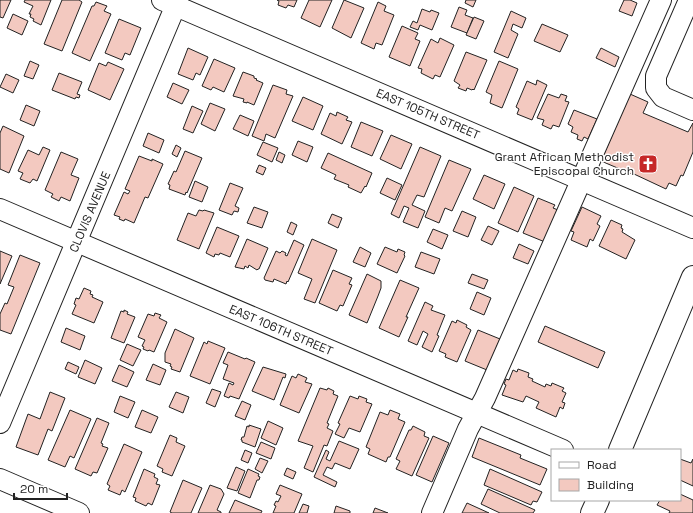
<svg xmlns="http://www.w3.org/2000/svg" width="693" height="513" viewBox="0 0 693 513" font-family="'Space Grotesk',sans-serif">
	<rect width="100%" height="100%" fill="#fff"/>
	<g fill="#f3c9c0" stroke="#222">
		<polygon points="0,0 11,0 3,18 0,17"/>
		<polygon points="25,0 51,0 41,25 33,21 34,19 30,17 31,14 29,14 33,6 24,2"/>
		<polygon points="62,0 79,0 82,2 62,51 44,44"/>
		<polygon points="277,0 297,0 294,7 288,5 286,8 278,5 279,1"/>
		<polygon points="309,0 332,0 320,27 301,18"/>
		<polygon points="344,0 364,8 351,38 332,28"/>
		<polygon points="466,0 476,0 473,7 465,3"/>
		<polygon points="624,0 630,0 637,3 632,16 619,11"/>
		<polygon points="96,2 107,6 104,11 111,14 90,61 72,53 92,6 94,6"/>
		<polygon points="378,2 386,6 384,11 394,15 382,45 376,43 374,49 361,43"/>
		<polygon points="459,7 467,10 465,15 473,18 467,33 451,27"/>
		<polygon points="422,9 430,12 431,10 439,13 432,30 420,25 418,30 410,27 413,21 417,23"/>
		<polygon points="511,11 526,18 522,28 513,24 511,30 518,34 508,58 494,52"/>
		<polygon points="13,14 28,21 22,35 7,28"/>
		<polygon points="474,17 484,21 476,39 466,35"/>
		<polygon points="119,19 141,28 130,55 125,53 122,60 105,53"/>
		<polygon points="542,24 568,35 560,52 534,41"/>
		<polygon points="402,26 418,33 415,39 420,41 410,66 389,57"/>
		<polygon points="440,38 454,45 440,77 435,75 433,79 421,73 422,69 418,68 431,39 438,43"/>
		<polygon points="188,48 208,57 200,75 196,73 193,80 178,74"/>
		<polygon points="601,48 619,57 615,67 596,58"/>
		<polygon points="466,52 487,60 474,90 473,89 472,90 467,88 466,91 458,88 460,85 454,81"/>
		<polygon points="214,59 235,68 224,92 213,87 211,90 202,86"/>
		<polygon points="30,61 39,65 33,79 24,76"/>
		<polygon points="499,61 518,69 502,108 490,103 492,95 486,92"/>
		<polygon points="108,62 124,69 110,100 88,90 99,63 106,66"/>
		<polygon points="243,72 254,76 254,78 257,79 256,80 263,83 254,105 247,102 247,103 243,102 244,99 233,96"/>
		<polygon points="59,73 82,82 77,94 80,95 79,98 76,97 75,99 52,90"/>
		<polygon points="6,74 19,80 13,93 0,87"/>
		<polygon points="537,80 547,85 532,120 517,114 519,109 516,107 527,81 536,85"/>
		<polygon points="173,83 189,90 182,104 167,97"/>
		<polygon points="273,85 287,90 286,94 293,96 275,138 266,134 264,141 252,136"/>
		<polygon points="548,94 559,98 561,94 567,96 565,101 569,102 559,127 553,125 551,129 542,125 544,120 537,118"/>
		<polygon points="630,94 648,102 643,113 688,132 693,123 693,152 683,176 681,175 676,186 669,183 666,189 634,174 634,175 601,161"/>
		<polygon points="303,97 323,106 313,130 292,121"/>
		<polygon points="210,103 225,109 215,131 201,124"/>
		<polygon points="26,105 40,111 34,126 20,120"/>
		<polygon points="192,106 203,111 193,133 183,129"/>
		<polygon points="574,110 597,119 588,139 584,137 582,141 577,139 578,135 571,132 573,127 568,124"/>
		<polygon points="337,112 348,117 346,120 352,122 342,144 321,134 330,113 336,116"/>
		<polygon points="240,115 254,121 248,136 233,129"/>
		<polygon points="361,122 383,131 372,156 351,147"/>
		<polygon points="3,126 24,136 9,173 0,169 0,133"/>
		<polygon points="148,133 164,140 159,153 143,146"/>
		<polygon points="391,135 412,144 401,169 380,159"/>
		<polygon points="298,141 313,147 307,162 292,155"/>
		<polygon points="263,142 278,148 272,162 257,155"/>
		<polygon points="176,145 181,148 177,157 172,154"/>
		<polygon points="43,147 50,150 37,181 33,179 30,183 20,179 23,173 18,171 28,150 39,155"/>
		<polygon points="420,147 441,156 424,197 417,195 412,205 425,211 418,228 403,222 409,208 404,206 399,218 391,214"/>
		<polygon points="185,151 202,158 187,193 186,192 185,195 169,189 170,185 168,184 174,171 176,172"/>
		<polygon points="61,152 78,159 71,175 79,178 70,201 61,197 59,201 51,197 53,194 45,190"/>
		<polygon points="279,152 285,155 282,163 276,160"/>
		<polygon points="328,153 372,173 366,187 365,186 361,193 348,187 349,185 334,179 336,175 321,168"/>
		<polygon points="139,156 152,161 152,159 163,164 148,198 145,197 134,223 125,219 124,221 119,219 120,217 114,215 124,192 128,194 130,191 125,189"/>
		<polygon points="449,160 471,169 452,211 445,208 439,223 425,217"/>
		<polygon points="259,165 266,168 263,175 256,172"/>
		<polygon points="484,175 505,184 494,209 473,199"/>
		<polygon points="387,178 402,185 395,200 380,193"/>
		<polygon points="195,181 208,187 202,202 189,197"/>
		<polygon points="230,183 243,188 235,206 239,208 238,212 234,211 232,215 219,210"/>
		<polygon points="514,187 534,196 518,232 498,223"/>
		<polygon points="538,198 555,205 553,208 558,210 545,242 523,233"/>
		<polygon points="254,207 268,212 262,228 247,223"/>
		<polygon points="582,207 601,216 597,224 600,226 593,241 590,239 587,247 571,240 574,232 571,231"/>
		<polygon points="199,210 203,211 204,210 214,213 199,249 177,240 188,213 196,216"/>
		<polygon points="462,211 476,217 468,237 453,231"/>
		<polygon points="332,214 342,218 338,228 328,223"/>
		<polygon points="611,220 622,225 621,228 623,229 622,232 635,240 626,259 599,246"/>
		<polygon points="291,222 297,225 293,235 287,232"/>
		<polygon points="488,226 499,231 492,245 481,240"/>
		<polygon points="217,227 239,236 230,257 220,253 219,255 215,254 214,257 206,253"/>
		<polygon points="433,229 448,235 442,249 427,242"/>
		<polygon points="247,239 268,248 259,269 258,269 257,270 249,265 248,268 245,266 244,269 235,267"/>
		<polygon points="312,239 337,250 315,303 304,299 312,279 298,273"/>
		<polygon points="294,240 304,245 288,282 287,281 286,284 274,279 273,282 265,280 264,278 276,251 280,253 282,251 286,253 285,255 287,256"/>
		<polygon points="519,244 534,251 528,264 513,258"/>
		<polygon points="360,247 371,253 365,267 353,262"/>
		<polygon points="385,247 397,252 398,249 405,252 404,255 405,256 397,273 377,264"/>
		<polygon points="0,251 12,256 0,284"/>
		<polygon points="421,252 440,259 434,274 415,267"/>
		<polygon points="20,255 40,263 11,334 0,330 0,314 5,303 7,304 14,287 8,285"/>
		<polygon points="333,270 352,278 349,284 352,285 343,306 340,305 337,311 319,303"/>
		<polygon points="367,274 381,281 381,288 378,296 367,323 349,315"/>
		<polygon points="472,274 488,280 484,289 468,283"/>
		<polygon points="400,280 419,288 406,317 408,317 399,337 379,328"/>
		<polygon points="84,288 91,291 90,294 93,295 92,297 103,302 94,323 72,314 76,305 74,304 76,298 79,299"/>
		<polygon points="477,292 491,298 484,315 470,309"/>
		<polygon points="425,302 433,306 431,310 445,315 437,335 439,336 432,352 422,347 428,334 423,331 417,345 408,341"/>
		<polygon points="124,310 128,312 127,314 135,317 124,343 111,338 121,311 124,312"/>
		<polygon points="155,313 161,315 159,318 167,322 154,352 149,350 148,351 143,349 144,347 142,346 145,340 138,337 148,314 154,316"/>
		<polygon points="457,320 467,325 466,327 471,330 457,362 445,357 446,354 439,351 452,321 456,323"/>
		<polygon points="545,326 605,352 598,368 538,342"/>
		<polygon points="66,328 85,336 80,350 61,342"/>
		<polygon points="175,329 194,338 180,372 171,369 172,367 170,366 171,364 165,362 165,353"/>
		<polygon points="478,330 500,339 487,370 465,361"/>
		<polygon points="208,341 225,348 210,384 190,376 204,342 207,344"/>
		<polygon points="127,344 141,350 133,366 120,360"/>
		<polygon points="228,352 245,359 246,358 255,362 239,399 230,396 229,398 224,396 229,383 233,385 234,383 223,379 228,365 223,363"/>
		<polygon points="85,360 102,368 95,384 78,377"/>
		<polygon points="68,362 79,367 76,374 65,369"/>
		<polygon points="153,364 166,370 160,385 146,380"/>
		<polygon points="119,365 134,372 127,387 112,381"/>
		<polygon points="263,367 286,374 285,378 283,377 274,400 252,391"/>
		<polygon points="518,369 529,373 528,377 533,379 532,381 545,387 546,384 551,386 552,383 564,388 562,391 566,393 562,402 565,403 563,409 560,407 556,417 536,408 539,402 526,396 523,402 502,395 506,385 504,384 506,379 509,380 513,370 517,372"/>
		<polygon points="298,374 307,378 305,382 312,384 299,413 280,405 292,376 296,378"/>
		<polygon points="320,388 327,390 328,388 334,391 333,394 338,396 327,423 329,424 327,428 333,431 327,446 324,445 313,472 304,468 313,446 298,441"/>
		<polygon points="212,389 221,392 215,407 206,403"/>
		<polygon points="50,392 65,398 52,431 48,429 38,455 16,447 28,414 40,419"/>
		<polygon points="176,392 189,397 183,413 169,407"/>
		<polygon points="120,396 135,402 128,418 114,412"/>
		<polygon points="350,396 358,399 359,396 367,399 366,402 372,404 360,432 349,428 344,438 335,434 340,424 338,423"/>
		<polygon points="242,401 251,405 245,420 235,416"/>
		<polygon points="70,410 91,419 74,458 70,456 65,467 48,460"/>
		<polygon points="142,410 158,417 151,433 135,427"/>
		<polygon points="390,410 400,414 398,419 405,422 390,457 388,457 386,462 368,454 370,449 366,447 380,412 388,415"/>
		<polygon points="97,418 109,423 101,443 103,444 102,446 108,448 97,473 93,472 91,476 75,469"/>
		<polygon points="268,421 283,428 276,445 261,438"/>
		<polygon points="249,425 261,429 255,447 242,442 242,440 241,440 242,437 244,437 247,426 249,427"/>
		<polygon points="413,426 425,432 424,436 429,438 412,476 396,469 400,461 396,459 409,430 411,430"/>
		<polygon points="170,435 177,438 176,442 185,446 172,476 162,472 163,469 157,466"/>
		<polygon points="433,436 449,443 432,482 416,475"/>
		<polygon points="479,438 521,455 520,458 547,469 540,485 472,457"/>
		<polygon points="339,441 359,449 350,469 335,463 332,469 327,467 323,475 337,482 335,487 314,477 326,450 329,452 326,459 330,461"/>
		<polygon points="261,442 275,448 271,459 256,453"/>
		<polygon points="124,444 142,452 125,492 122,490 120,495 108,490 110,486 107,484"/>
		<polygon points="245,450 252,453 248,463 241,460"/>
		<polygon points="260,458 268,461 262,473 255,469"/>
		<polygon points="680,459 691,463 693,459 693,486 680,480"/>
		<polygon points="236,467 245,471 237,491 227,488"/>
		<polygon points="287,468 296,472 293,479 284,475"/>
		<polygon points="144,469 155,474 154,477 158,479 156,484 160,485 152,505 148,503 146,506 135,501 136,498 133,497"/>
		<polygon points="248,469 259,474 258,476 260,477 259,480 257,480 250,498 238,493"/>
		<polygon points="490,469 542,492 537,502 533,501 531,505 484,485"/>
		<polygon points="183,480 202,488 191,513 172,513 170,512"/>
		<polygon points="210,485 221,489 224,494 217,510 221,512 221,513 198,513"/>
		<polygon points="280,485 302,494 294,513 273,513 276,506 274,505 276,501 278,502 281,496 276,494"/>
		<polygon points="488,489 535,510 533,513 500,513 481,504"/>
		<polygon points="680,494 693,500 693,513 669,513 670,511 657,505 660,500 680,500"/>
		<polygon points="235,500 262,511 261,513 229,513"/>
		<polygon points="467,503 489,513 462,513"/>
		<polygon points="303,504 309,506 307,513 299,513"/>
		<polygon points="336,506 350,511 350,513 334,513"/>
		<polygon points="375,508 388,513 373,513"/>
	</g>
	<g fill="none" stroke-linecap="round" stroke-linejoin="round">
		<g stroke="#222" stroke-width="22">
			<g id="minor">
				<polyline points="162,0 693,228"/>
				<polyline points="689,0 656,76 656,88 663,97 693,110"/>
				<polyline points="0,209 563,450"/>
				<polyline points="0,423 178,0"/>
				<polyline points="0,479 79,513"/>
				<polyline points="432,513 468,429 485,398 661,0"/>
			</g>
		</g>
		<g stroke="#222" stroke-width="24">
			<g id="major">
				<polyline points="620,450 693,277"/>
				<polyline points="592,513 598,500"/>
			</g>
		</g>
		<use href="#minor" stroke="#fff" stroke-width="20"/>
		<use href="#major" stroke="#fff" stroke-width="22"/>
	</g>
	<defs>
		<g id="church-square" transform="scale(1)"><rect x="-9" y="-9" width="18" height="18" rx="4" fill="#c62828" stroke="#fff"/><path d="M-1.2-6h2.4v3.5h3.3v2.4h-3.3V6h-2.4V-.1h-3.3v-2.4h3.3Z" fill="#fff"/></g>
	</defs>
	<g fill-rule="evenodd">
		<use href="#church-square" x="648" y="164"/>
	</g>
	<g text-anchor="middle" stroke-width="3" stroke-linejoin="round" paint-order="stroke">
		<g font-size="12" fill="#222" stroke="#fff">
			<text transform="translate(428 114) rotate(23)" y="4">EAST 105TH STREET</text>
			<text transform="translate(90 212) rotate(-67)" y="4">CLOVIS AVENUE</text>
			<text transform="translate(281 330) rotate(23)" y="4">EAST 106TH STREET</text>
		</g>
		<g font-size="12" fill="#222" stroke="#fff" text-anchor="end">
			<text x="634" y="161">Grant African Methodist<tspan x="634" dy="14">Episcopal Church</tspan></text>
		</g>
	</g>
	<rect x="551" y="449" width="130" height="52" fill="#ffffff" stroke="#a7a7a7"/>
	<rect x="559" y="462" width="20" height="6" fill="#ffffff" stroke="#a7a7a7"/>
	<text x="587" y="469" font-size="12" fill="#222222">Road</text>
	<rect x="559" y="479" width="20" height="12" fill="#f3c9c0" stroke="#a7a7a7"/>
	<text x="587" y="489" font-size="12" fill="#222222">Building</text>
	<path d="M14 493v6h53v-6" fill="none" stroke="#222222" stroke-width="2"/>
	<text x="20" y="493" font-size="12" fill="#222222" stroke="#ffffff" stroke-width="3" paint-order="stroke">20 m</text>
</svg>
